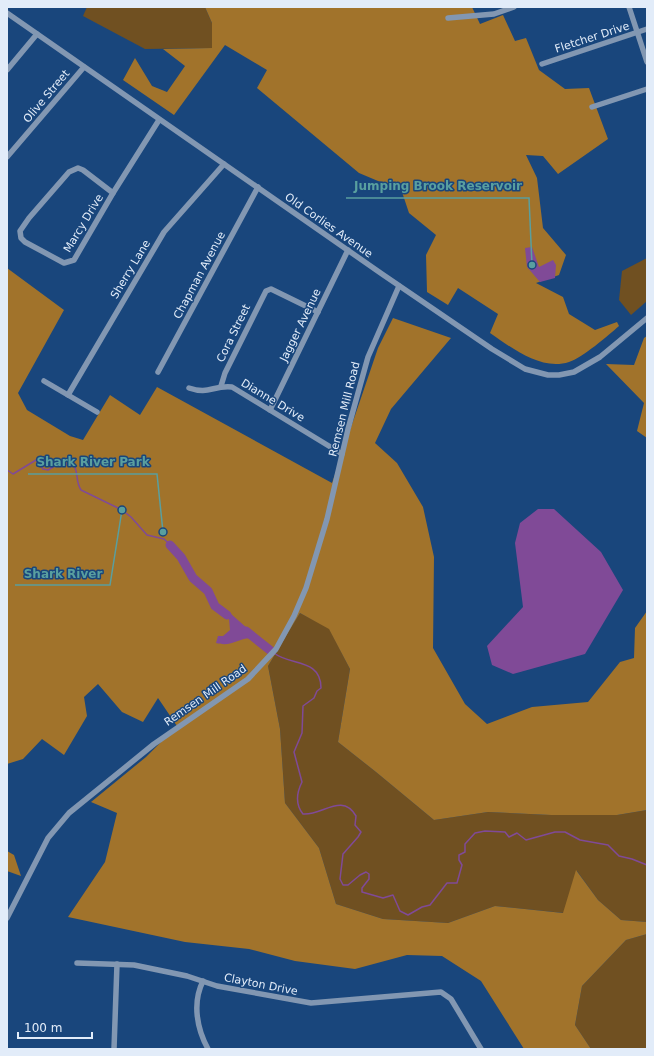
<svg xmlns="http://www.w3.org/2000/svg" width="654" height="1056" viewBox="0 0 654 1056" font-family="'DejaVu Sans',sans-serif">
	<rect width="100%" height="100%" fill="#19467c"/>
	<g fill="#705021">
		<polygon points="87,7 205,7 212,23 212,48 145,49 83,16"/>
		<polygon points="647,258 647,301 631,315 619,300 622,271"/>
		<polygon points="300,613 329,628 350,669 338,742 376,772 434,820 488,812 551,815 617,815 647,810 647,922 621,920 598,900 577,871 564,913 495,906 448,923 383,919 336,904 319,848 285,803 280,729 268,666"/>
		<polygon points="647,934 647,1049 591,1049 575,1025 582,986 626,940"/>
	</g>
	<g fill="#a1732b">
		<path d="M205,7H472L480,24L503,15L515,41L526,38L539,70L565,89L589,88L608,139L558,174L543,156L526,155L537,178L543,228L566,255L559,275L536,283L563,297L569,314L595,330L617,322L619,326C609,335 582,358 569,362C541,371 512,348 490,333L498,314L458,288L448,305L427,292L426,255L436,235L409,213L400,186L378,181L359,173L257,88L267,70L225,45L174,115L123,80L135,58L152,86L167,92L185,66L163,49L212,48V23Z"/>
		<polygon points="7,268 64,310 18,393 27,410 70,436 83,440 110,395 140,415 157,387 332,483 378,348 393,318 451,338 391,409 375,443 397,463 423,507 434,557 433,648 465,704 487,724 532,707 588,702 620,662 634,658 635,628 647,611 647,810 617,815 551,815 488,812 434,820 376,772 338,742 350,669 329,629 300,613 268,666 280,729 285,803 319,848 336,904 383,919 448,923 495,906 563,913 576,870 598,900 621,920 647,922 647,934 626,940 582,986 575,1025 591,1049 524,1049 481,981 442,956 407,955 355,969 295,961 249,949 185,942 68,917 105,862 117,813 91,802 146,757 177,726 158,698 143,722 122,712 98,684 84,697 87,716 64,755 42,739 23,759 7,764"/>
		<polygon points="647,336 647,438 637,431 644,403 606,364 634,365 644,338"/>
		<polygon points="7,851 14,855 21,876 7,871"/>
	</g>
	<g fill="#804a97">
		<polygon points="532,247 539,267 553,260 556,265 555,278 540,282 527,267 525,248"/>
		<polygon points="538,509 554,509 601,552 623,590 585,654 513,674 492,665 487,646 523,607 515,543 520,523"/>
		<path d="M222,606L256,636L255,639C240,635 234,648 216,643L218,636H223L230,630L229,619L218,609Z"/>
	</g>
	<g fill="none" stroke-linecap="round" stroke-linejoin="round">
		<g stroke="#804a97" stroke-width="1.5">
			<path d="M7,470L13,474L36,460L43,469L48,470L58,464H73C79,472 75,481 81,490L122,510L131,517L147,535L164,539L181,555L190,571L218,609"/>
			<path d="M274,653C290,666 321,658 321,688L317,691L314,698L303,706L302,733L294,752L302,782C297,792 295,804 303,814C322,816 342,792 356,816L355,825L361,832L358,837L343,854L340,879L343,885H348L360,875L366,872L369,874V879L362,888V892L383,898L393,895L400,911L408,915L422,907L430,905L447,883H457L462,865L459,860V855L465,852V844L475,833L485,831L505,832L509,837L517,833L526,840L555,832H565L580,840L608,845L619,856L632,859L647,865"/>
		</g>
		<g stroke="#804a97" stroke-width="9">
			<polyline points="170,545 181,557 193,578 208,591 215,606 227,615"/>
			<polyline points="246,631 271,651"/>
		</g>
		<g stroke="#8297b2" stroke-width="5.5">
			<polyline points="629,7 647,62"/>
			<polyline points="7,13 382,274 492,349 525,369 548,375 559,375 574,372 600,357 647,318"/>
			<polyline points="448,18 494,14 514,7"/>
			<polyline points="542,64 647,29"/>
			<polyline points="7,70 37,34"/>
			<polyline points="592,107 647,89"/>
			<polyline points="7,157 84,67"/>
			<polygon points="78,168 83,170 113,193 74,260 64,263 25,242 21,238 20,231 29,218 69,172"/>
			<polyline points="113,193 159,120"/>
			<polyline points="158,372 258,187"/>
			<polyline points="44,381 97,412"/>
			<polyline points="221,386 225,373 266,291 271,289 318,312"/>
			<path d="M189,388C209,395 213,385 232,387L342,454"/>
			<polyline points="68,395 164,232 224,164"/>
			<polyline points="270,410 348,250"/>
			<polyline points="7,918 48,838 69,813 154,744 248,679 276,649 294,616 306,588 327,519 348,429 368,357 399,286"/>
			<polyline points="77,963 134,965 187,976 217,986 311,1003 441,992 451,999 481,1049"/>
			<path d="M203,981C192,1003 197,1029 208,1049"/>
			<polyline points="114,1049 117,964"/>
		</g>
	</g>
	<g text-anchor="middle" stroke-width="3" stroke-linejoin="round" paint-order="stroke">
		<g font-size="11" fill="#e2ecf9" stroke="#19467c">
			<text transform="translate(592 37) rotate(-18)" y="4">Fletcher Drive</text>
			<text transform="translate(46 96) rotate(-50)" y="4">Olive Street</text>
			<text transform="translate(83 223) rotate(-59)" y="4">Marcy Drive</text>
			<text transform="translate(329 225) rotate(35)" y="4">Old Corlies Avenue</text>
			<text transform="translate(130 269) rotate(-59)" y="4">Sherry Lane</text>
			<text transform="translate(199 275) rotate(-62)" y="4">Chapman Avenue</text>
			<text transform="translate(300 325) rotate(-64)" y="4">Jagger Avenue</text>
			<text transform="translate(233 333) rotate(-64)" y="4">Cora Street</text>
			<text transform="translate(273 400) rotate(31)" y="4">Dianne Drive</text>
			<text transform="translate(344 409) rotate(-76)" y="4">Remsen Mill Road</text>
			<text transform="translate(205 695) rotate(-35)" y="4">Remsen Mill Road</text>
			<text transform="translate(261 984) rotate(11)" y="4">Clayton Drive</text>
		</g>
	</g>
	<path fill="none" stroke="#599f9f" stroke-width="1.5" d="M532 265L529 198H346M163 532L157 474H28M122 510L110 585H15"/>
	<g fill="#599f9f" stroke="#19467c" stroke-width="1.5">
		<circle cx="532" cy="265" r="4"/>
		<circle cx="163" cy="532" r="4"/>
		<circle cx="122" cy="510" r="4"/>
	</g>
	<g font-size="12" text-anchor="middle" font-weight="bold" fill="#599f9f" stroke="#19467c" stroke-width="3" stroke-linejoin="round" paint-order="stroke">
		<text x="438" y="190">Jumping Brook Reservoir</text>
		<text x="93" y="466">Shark River Park</text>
		<text x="63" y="578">Shark River</text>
	</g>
	<rect width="654" height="1056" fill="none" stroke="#e2ecf9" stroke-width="16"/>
	<path d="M18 1032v6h74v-6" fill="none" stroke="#e2ecf9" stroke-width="2"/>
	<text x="24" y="1032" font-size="12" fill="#e2ecf9" stroke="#19467c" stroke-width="3" paint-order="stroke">100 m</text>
</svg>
